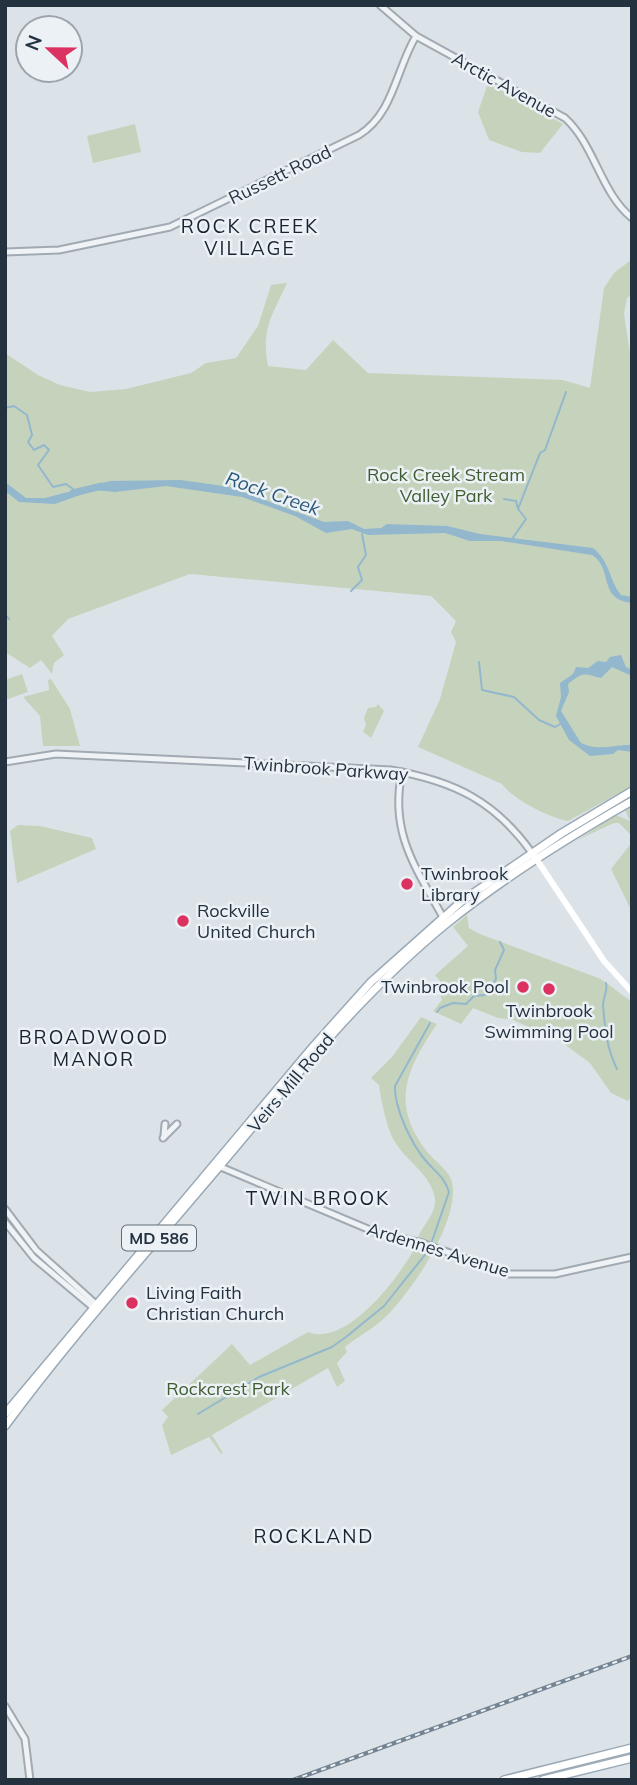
<svg xmlns="http://www.w3.org/2000/svg" width="637" height="1785" viewBox="0 0 637 1785" font-family="Mulish,sans-serif">
	<rect width="100%" height="100%" fill="#dce3e8"/>
	<g fill="#c5d3bc">
		<polygon points="488,83 563,124 540,153 522,152 489,140 478,112"/>
		<polygon points="135,124 141,152 93,163 87,136"/>
		<path d="M632,259V294L627,298L624,314L632,366V786L568,821C550,818 512,799 502,784L418,747L440,699L456,642L451,632L456,621L431,596L190,574L68,619L52,636L64,655L54,663L52,674L41,660L30,668L5,652V353L38,375L60,385L90,392L126,389L191,373L206,363L236,358L258,326L271,285L287,283C272,316 261,329 268,366L306,370L333,340L368,373L563,380L590,388L604,288L614,273Z"/>
		<polygon points="22,674 28,692 5,700 5,680"/>
		<polygon points="51,679 70,709 80,746 43,746 40,716 23,697 49,690 48,680"/>
		<polygon points="378,704 384,711 371,738 363,732 366,725 364,718 368,708 376,707"/>
		<polygon points="632,806 632,836 619,823 614,823 577,840 616,815 630,821 625,810"/>
		<polygon points="18,825 40,826 92,838 96,849 17,883 10,831"/>
		<polygon points="632,842 632,912 611,869"/>
		<polygon points="467,915 469,928 480,934 601,979 632,1002 632,1096 628,1101 611,1093 590,1063 560,1041 513,1020 498,1018 473,1008 461,1024 433,1011 442,1000 440,994 446,988 435,975 468,946 453,927"/>
		<path d="M421,1017L437,1024C406,1070 389,1105 429,1154C436,1162 450,1172 452,1182C461,1221 408,1298 380,1322C369,1331 356,1338 345,1347L347,1352L337,1363L345,1381L337,1387L328,1368L212,1435L223,1453L221,1454L209,1437L171,1455L162,1425L168,1417L162,1410L232,1344L250,1365L308,1332C345,1347 395,1282 412,1253C415,1246 417,1239 420,1233C426,1222 436,1212 435,1199C432,1175 406,1161 395,1142C387,1130 381,1100 379,1085L371,1078L392,1057Z"/>
	</g>
	<g fill="#93b7cd">
		<path d="M181,480L230,487L324,522L348,521L364,529L381,528L387,524L447,526L480,534L593,548C610,561 609,580 621,595L632,597V603C597,599 614,569 592,555L501,541H470L445,533L368,535L352,529L326,533L295,516L242,497L166,486L115,492L94,490L55,504L19,502L5,491V482L26,498H45L110,481Z"/>
		<path d="M621,655L626,667L632,670V676L612,667L601,678C583,674 585,671 568,684L569,692L561,711L581,743C600,752 612,744 632,745V752L618,750L613,754L590,756L569,740L556,716L561,697L560,683L573,674L576,667L588,668L598,661L606,662L610,657Z"/>
	</g>
	<g fill="none" stroke-linecap="round" stroke-linejoin="round">
		<g stroke="#93b7cd" stroke-width="2">
			<polyline points="5,408 14,406 27,415 32,435 28,442 34,450 44,445 49,450 38,465 53,487 66,484 76,491"/>
			<polyline points="504,499 516,501 518,509"/>
			<polyline points="512,539 526,519 518,509 540,453 545,450 566,392"/>
			<polyline points="351,591 362,580 358,567 366,555 362,534"/>
			<polyline points="5,615 9,619"/>
			<polyline points="479,662 482,690 514,697 539,720 555,727 562,723"/>
			<path d="M606,983C608,992 603,997 603,1005C605,1029 606,1046 617,1069"/>
			<polyline points="437,1012 440,1008 453,1003 466,1004 474,996 485,995 496,979 495,970 504,950 500,942"/>
			<path d="M430,1023L395,1086C394,1108 412,1145 426,1161C436,1173 444,1176 449,1192L432,1241"/>
			<polyline points="198,1414 259,1377 332,1347 346,1337 384,1306 428,1251"/>
		</g>
		<polyline stroke="#93b7cd" stroke-width="7" points="73,493 102,486"/>
		<g stroke="#a1aab2" stroke-width="9">
			<g id="tertiary">
				<path d="M380,5L416,36L565,118C595,145 600,192 632,218"/>
				<path d="M5,252L59,250L170,227L359,135C394,113 396,69 416,36"/>
				<path d="M5,762L56,754L391,770C454,781 495,801 532,853"/>
				<path d="M402,772C389,833 416,868 444,919"/>
				<polyline points="164,1135 165,1124"/>
				<polyline points="163,1138 177,1124"/>
				<polyline points="216,1165 375,1232 422,1243 509,1274 555,1274 632,1257"/>
				<polyline points="5,1209 36,1250 97,1305"/>
				<polyline points="5,1222 34,1258 95,1309"/>
				<polyline points="5,1706 25,1739 30,1780"/>
			</g>
		</g>
		<g stroke="#9aa9b5" stroke-width="10">
			<g id="primary">
				<polyline points="5,1414 312,1048 371,982 462,901 562,833 632,791"/>
				<path d="M5,1426C66,1343 135,1266 201,1188C279,1097 353,1000 446,924C504,877 567,838 632,801"/>
				<polyline points="504,1780 632,1748"/>
				<polyline points="543,1780 632,1758"/>
			</g>
		</g>
		<use href="#tertiary" stroke="#eff3f6" stroke-width="5"/>
		<polyline stroke="#fff" stroke-width="6" points="535,857 604,961 632,992"/>
		<use href="#primary" stroke="#fff" stroke-width="7"/>
		<g stroke="#748493" stroke-width="4.5">
			<polyline id="rail" points="293,1780 632,1656"/>
		</g>
		<use href="#rail" stroke="#ecf1f6" stroke-width="2" stroke-dasharray="5" stroke-linecap="butt"/>
	</g>
	<g fill="#dc3262" stroke="#ecf1f6" stroke-width="2.5">
		<circle cx="407" cy="884" r="7"/>
		<circle cx="183" cy="921" r="7"/>
		<circle cx="523" cy="987" r="7"/>
		<circle cx="549" cy="989" r="7"/>
		<circle cx="132" cy="1303" r="7"/>
	</g>
	<g text-anchor="middle" stroke-width="5" stroke-linejoin="round" paint-order="stroke">
		<rect fill="#ecf1f6" stroke="#606b77" stroke-width="2" x="122" y="1225.5" width="74" height="25" rx="5"/>
		<g font-size="16" font-weight="bold" fill="#243240">
			<text x="159" y="1244">MD 586</text>
		</g>
		<g font-size="18" fill="#243240" stroke="#ecf1f6">
			<text transform="translate(504 85) rotate(29)" y="6">Arctic Avenue</text>
			<text transform="translate(280 175) rotate(-26)" y="6">Russett Road</text>
			<text transform="translate(326 769) rotate(4)" y="6">Twinbrook Parkway</text>
			<text transform="translate(291 1083) rotate(-50)" y="6">Veirs Mill Road</text>
			<text transform="translate(438 1250) rotate(17)" y="6">Ardennes Avenue</text>
		</g>
		<g font-size="18" fill="#3f5d30" stroke="#ecf1f6">
			<text x="446" y="481">Rock Creek Stream<tspan x="446" dy="21">Valley Park</tspan></text>
			<text x="228" y="1395">Rockcrest Park</text>
		</g>
		<g font-size="18" fill="#243240" stroke="#ecf1f6" text-anchor="start">
			<text x="421" y="880">Twinbrook<tspan x="421" dy="21">Library</tspan></text>
			<text x="197" y="917">Rockville<tspan x="197" dy="21">United Church</tspan></text>
			<text x="509" y="993" text-anchor="end">Twinbrook Pool</text>
			<text x="549" y="1017" text-anchor="middle">Twinbrook<tspan x="549" dy="21">Swimming Pool</tspan></text>
			<text x="146" y="1299">Living Faith<tspan x="146" dy="21">Christian Church</tspan></text>
		</g>
		<g font-size="19" letter-spacing="2" fill="#172331" stroke="#ecf1f6">
			<text x="250" y="233">ROCK CREEK<tspan x="250" dy="22">VILLAGE</tspan></text>
			<text x="94" y="1044">BROADWOOD<tspan x="94" dy="22">MANOR</tspan></text>
			<text x="318" y="1205">TWIN BROOK</text>
			<text x="314" y="1543">ROCKLAND</text>
		</g>
		<g font-size="19" font-style="italic" fill="#2a5878" stroke="#ecf1f6">
			<text transform="translate(273 493) rotate(19)" y="7">Rock Creek</text>
		</g>
	</g>
	<rect width="637" height="1785" fill="none" stroke="#243240" stroke-width="14"/>
	<g transform="translate(49 49) rotate(292)"><circle r="33" fill="#ecf1f6" stroke="#9ca5ad" stroke-width="2"/>
	<path d="M0-5L12 26L0 18L-12 26Z" fill="#dc3262"/>
	<text y="-10" font-size="19" font-weight="bold" text-anchor="middle" fill="#243240">N</text>
	</g>
</svg>
